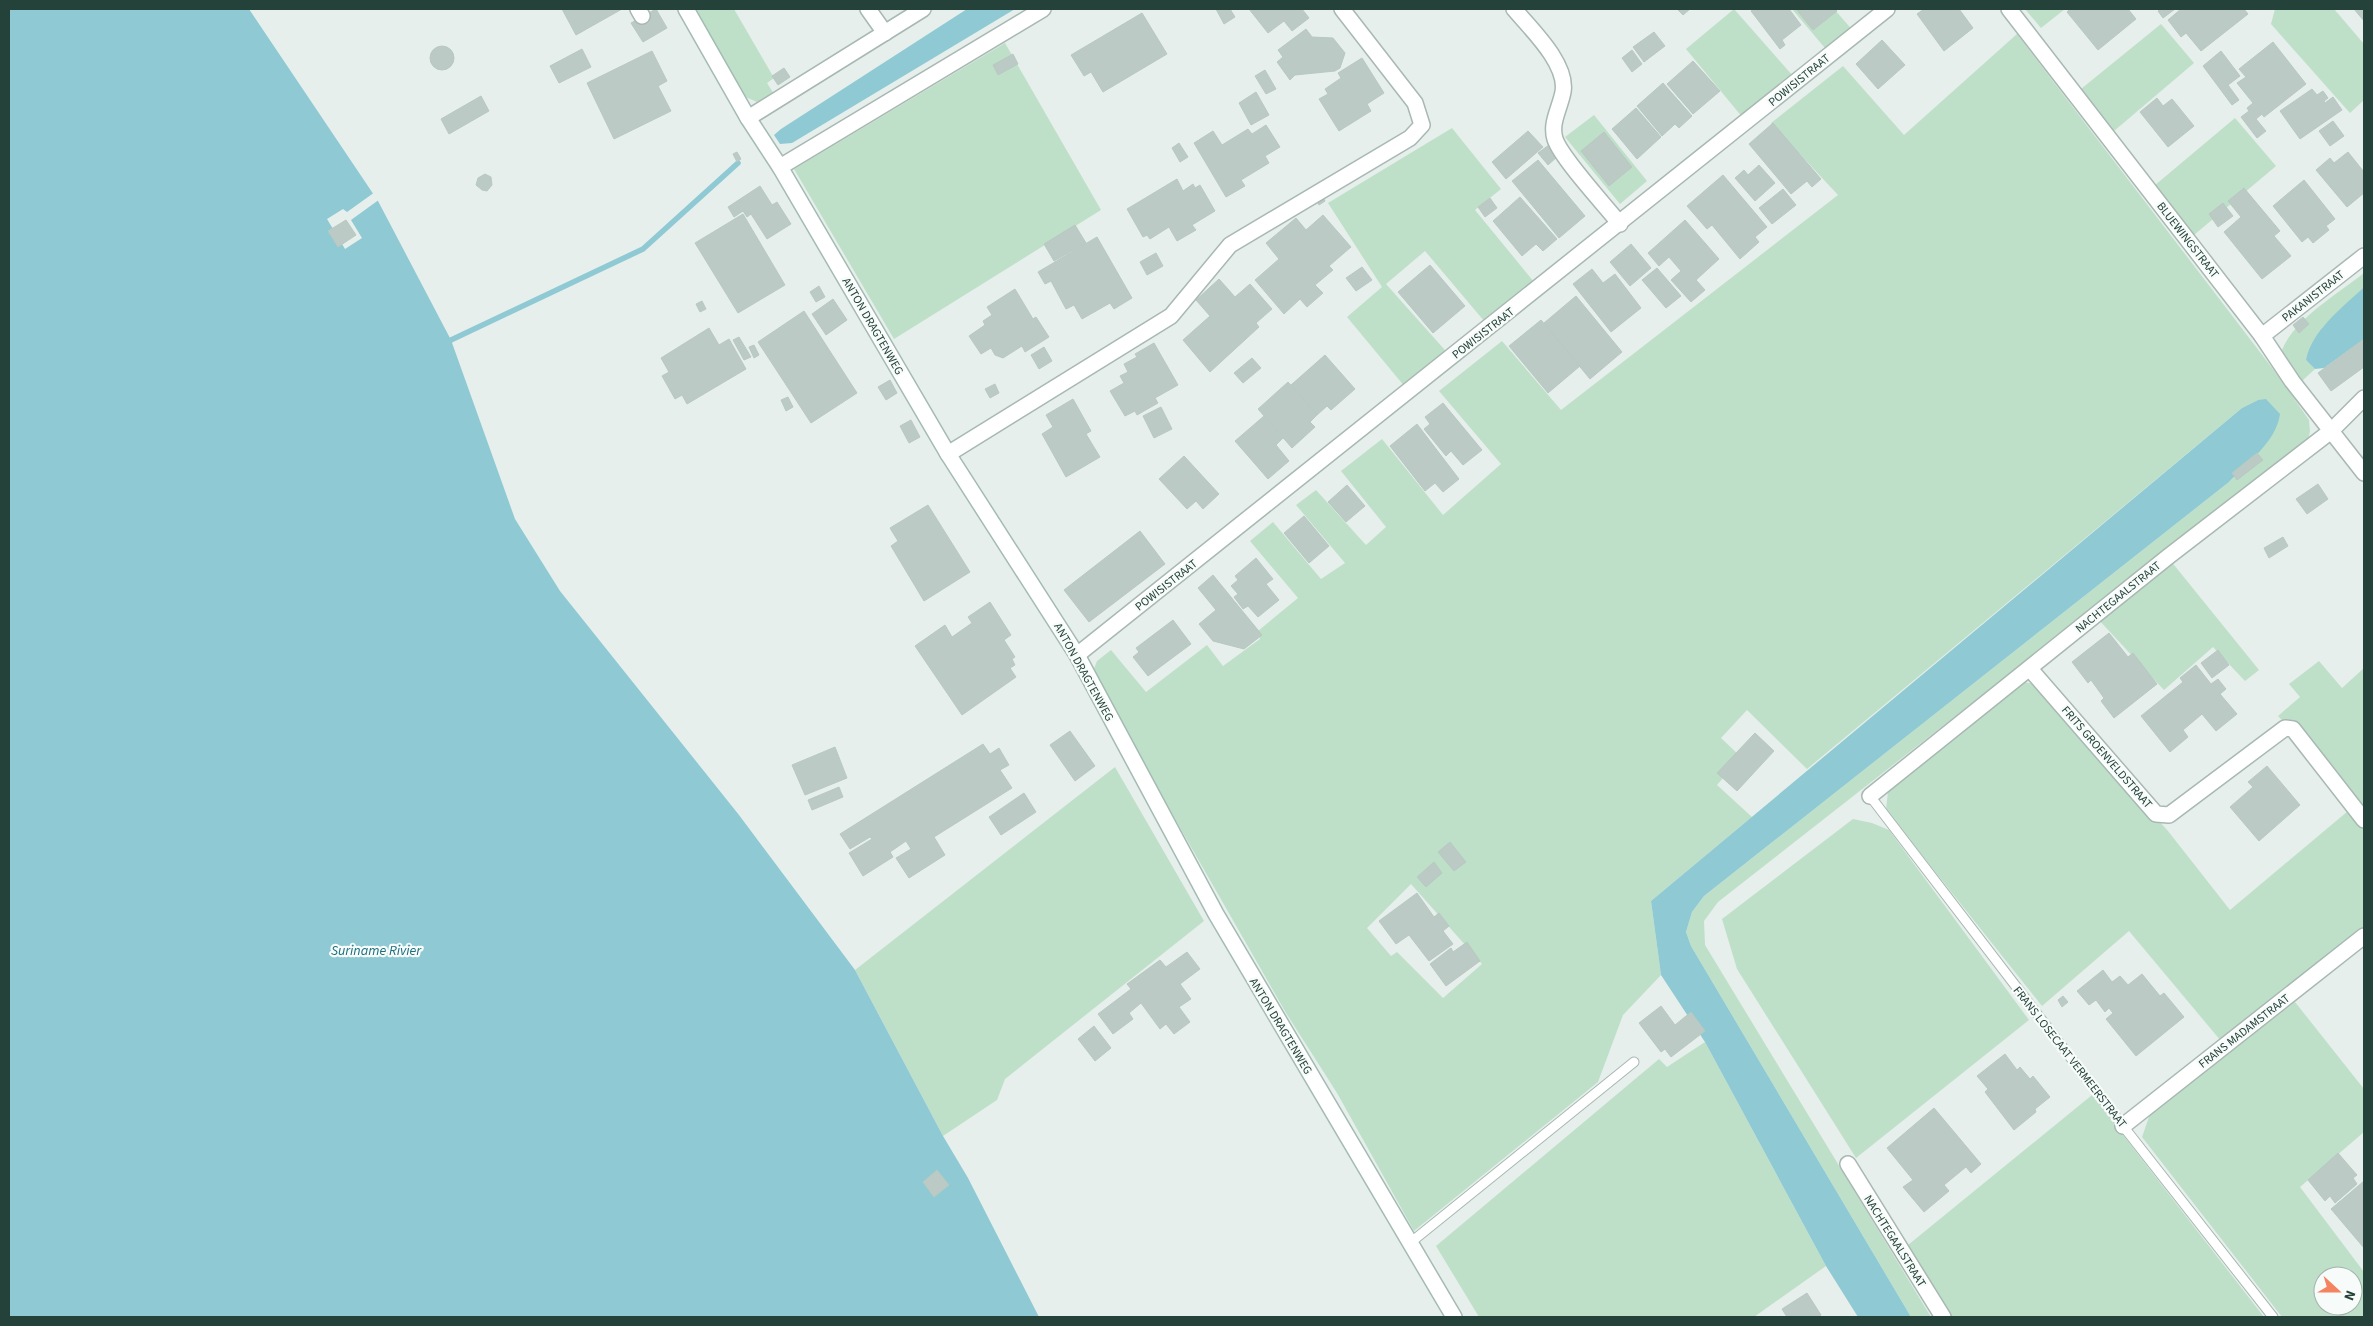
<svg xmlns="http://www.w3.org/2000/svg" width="2373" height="1326" viewBox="0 0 2373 1326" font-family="'Source Sans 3',sans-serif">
	<rect width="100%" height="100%" fill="#e6efeb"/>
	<g fill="#bfe0c8" fill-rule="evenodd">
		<polygon points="696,9 734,9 774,78 767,83 774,94 757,102 741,95"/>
		<polygon points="1734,9 1793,76 1743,118 1686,49"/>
		<polygon points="1792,9 1834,9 1855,33 1830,54"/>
		<polygon points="2025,9 2065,9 2041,28"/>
		<polygon points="2275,9 2334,9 2364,44 2364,100 2350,113 2271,24"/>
		<polygon points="2161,24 2194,63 2114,131 2081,89"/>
		<path d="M2017,34L2279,377L2309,420L2310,431L2308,440L1718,902L1704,921L1705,945L1931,1317H1911L1691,946L1686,932L1692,912L1704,896L2229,482L2262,448L2258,400L2242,408L1807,769L1747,710L1721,738L1741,757L1717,785L1752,817L1651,901L1661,975L1623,1015L1598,1082L1414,1231L1337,1093L1286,1013L1092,674L1097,661L1111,650L1146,692L1207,645L1223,666L1260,639L1258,631L1298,598L1250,541L1273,522L1321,579L1345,563L1296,505L1316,490L1366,545L1386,527L1341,471L1382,439L1443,515L1501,464L1439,391L1502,341L1561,410L1838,195L1771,123L1843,66L1904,135ZM1411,884L1482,964L1443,998L1397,952L1391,956L1367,928Z"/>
		<polygon points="1005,43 1101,210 894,339 794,169"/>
		<polygon points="1594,115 1647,181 1620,204 1565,137"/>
		<polygon points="2235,118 2276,166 2194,235 2154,186"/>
		<polygon points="1452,128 1501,189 1475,210 1539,288 1490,328 1425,251 1386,284 1452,358 1410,393 1347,317 1382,287 1328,203"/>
		<path d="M2364,273V287L2323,327L2306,360L2315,369L2302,381L2282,350C2294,319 2339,293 2364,273Z"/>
		<polygon points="2170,560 2259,670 2245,681 2213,647 2164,690 2098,619"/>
		<polygon points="2319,661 2342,688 2364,668 2364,810 2352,792 2278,716 2300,697 2289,684"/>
		<polygon points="2024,682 2034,684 2168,831 2230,910 2348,811 2364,831 2364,930 2221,1041 2129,931 2042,1006 1886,810 1888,791"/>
		<polygon points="1115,767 1204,921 1005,1079 997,1100 943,1136 855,970"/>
		<polygon points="1853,819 1872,823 1889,830 2029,1020 1856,1158 1737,969 1722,919"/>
		<path d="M2295,1002L2364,1089V1132L2300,1187L2364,1272V1317H2282L2142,1137L2150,1114ZM2323,1276H2353V1306H2323Z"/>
		<polygon points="1705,1042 1826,1266 1754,1317 1479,1317 1436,1246 1659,1059 1667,1067"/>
		<polygon points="2092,1095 2264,1317 1951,1317 1908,1245"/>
	</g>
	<g fill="#8ec9d4">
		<polygon points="9,9 249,9 378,201 451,340 515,519 560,591 739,815 855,970 943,1136 968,1178 1039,1317 9,1317"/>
		<polygon points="967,9 1015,9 792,143 780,144 774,135 781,129"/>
		<path d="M2364,287V339L2324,368L2315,369L2306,360C2312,330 2342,308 2364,287Z"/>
		<path d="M2266,399L2280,414C2276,442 2248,462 2229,482L1704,896L1692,912L1686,932L1691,946L1911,1317H1858L1826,1266L1705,1042L1661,975L1651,901L2242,408L2258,400Z"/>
	</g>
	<polygon fill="#e6efeb" points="375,192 380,199 351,220 362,238 345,249 327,219 343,209 347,212"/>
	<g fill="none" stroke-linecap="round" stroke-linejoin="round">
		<polyline stroke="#8ec9d4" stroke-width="5.5" points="446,346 451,340 643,249 738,163"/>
	</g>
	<g fill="#bbcac4" stroke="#b8c9c2">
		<polygon points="562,9 622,9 576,35"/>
		<polygon points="656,9 667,28 643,42 631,23"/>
		<polygon points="1216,9 1230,9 1235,17 1224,24"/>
		<polygon points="1249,9 1302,9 1309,18 1292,31 1284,21 1268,33"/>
		<polygon points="1677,9 1690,9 1683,15"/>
		<polygon points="1754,9 1789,9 1801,25 1782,40 1785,45 1780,49 1751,11"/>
		<polygon points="1796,9 1835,9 1837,11 1813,30"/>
		<polygon points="1924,9 1959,9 1973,28 1944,51 1917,14"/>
		<polygon points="2070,9 2128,9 2136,19 2098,50 2067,12"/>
		<polygon points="2161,9 2175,9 2163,18 2158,11"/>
		<polygon points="2181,9 2229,10 2244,9 2248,14 2201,51 2186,33 2181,37 2168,20"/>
		<polygon points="2354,9 2364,9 2364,21"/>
		<polygon points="1142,13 1167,54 1103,92 1091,72 1084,76 1071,55"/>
		<polygon points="1306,29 1312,37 1333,38 1345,53 1340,68 1335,71 1295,75 1290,80 1277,62 1283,57 1278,50"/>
		<polygon points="1654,32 1665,46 1644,62 1633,47"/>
		<polygon points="1882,40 1905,65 1878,89 1856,64"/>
		<polygon points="2273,42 2306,84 2264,117 2262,114 2256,119 2266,131 2257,138 2241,117 2249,111 2247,108 2253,103 2237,83 2246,77 2239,69"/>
		<circle cx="442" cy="58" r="12"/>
		<polygon points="582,49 591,67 559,83 550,66"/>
		<polygon points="1632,50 1642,64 1632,72 1622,58"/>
		<polygon points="652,51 667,81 658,86 671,111 614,139 587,83"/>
		<polygon points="2221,51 2240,76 2228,85 2239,100 2232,105 2203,66"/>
		<polygon points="1013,54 1018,64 998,75 993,65"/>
		<polygon points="1362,58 1384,93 1367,104 1371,111 1339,131 1319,99 1328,94 1325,89 1341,78 1338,73"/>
		<polygon points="1693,61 1720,91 1693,114 1667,84"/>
		<polygon points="784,68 790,77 778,85 772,76"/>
		<polygon points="1265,70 1276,89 1266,94 1255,76"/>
		<polygon points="1663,83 1692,116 1679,128 1675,124 1662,136 1637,106"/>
		<polygon points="2312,89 2317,95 2323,91 2328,98 2324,101 2325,103 2333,97 2342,110 2300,139 2280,111"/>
		<polygon points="1256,92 1269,115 1251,125 1239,103"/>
		<polygon points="481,96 489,111 449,134 441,119"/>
		<polygon points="2157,98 2163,106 2172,99 2194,126 2168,147 2140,112"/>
		<polygon points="1636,108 1661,137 1637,159 1612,129"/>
		<polygon points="2333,121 2344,136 2330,146 2319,131"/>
		<polygon points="1773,123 1821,179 1812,187 1807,181 1791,194 1749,144"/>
		<polygon points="1266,125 1280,147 1265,156 1269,163 1241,180 1245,186 1226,197 1194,143 1213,131 1222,145 1248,129 1252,134"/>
		<polygon points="1528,131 1543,147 1506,179 1492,162"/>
		<polygon points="1604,132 1632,167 1609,186 1581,151"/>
		<polygon points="1179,143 1188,157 1180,162 1172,148"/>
		<polygon points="1549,145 1558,156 1548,165 1538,153"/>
		<polygon points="737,152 741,159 737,162 733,154"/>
		<polygon points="2348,152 2364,172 2364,193 2347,207 2316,170 2330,158 2334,163"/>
		<polygon points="1538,160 1585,216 1559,238 1512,181"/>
		<polygon points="1759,165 1775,183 1755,201 1735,178 1744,170 1748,175"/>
		<polygon points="485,174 491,177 492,185 487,191 482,190 476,185 478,178"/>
		<polygon points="1723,175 1767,227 1755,237 1759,242 1740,259 1712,225 1707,229 1687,206"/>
		<polygon points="1177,179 1183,191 1193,184 1195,188 1200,185 1215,211 1192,225 1196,230 1177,241 1169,227 1150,239 1147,235 1143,237 1127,209"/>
		<polygon points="2304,180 2335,219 2326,226 2329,230 2313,243 2308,237 2302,242 2273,206"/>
		<polygon points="760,186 772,205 777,202 791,224 767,239 751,214 747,217 743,211 734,217 728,207"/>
		<polygon points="2244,188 2280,231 2274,236 2291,256 2262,279 2224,232 2241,217 2228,201"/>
		<polygon points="1783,189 1796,205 1772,224 1759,208"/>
		<polygon points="1322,194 1325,201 1319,205 1315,198"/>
		<polygon points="1520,197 1557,239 1543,251 1536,244 1522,256 1493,221"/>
		<polygon points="1490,198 1497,208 1485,217 1478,207"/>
		<polygon points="2223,203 2233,216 2218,227 2209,214"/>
		<polygon points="743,214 785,285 738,313 695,243"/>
		<polygon points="1323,215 1351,247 1329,266 1333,270 1315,285 1323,293 1307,307 1300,299 1284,314 1255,280 1279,259 1266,243 1296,218 1306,230"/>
		<polygon points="346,220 356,235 338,247 328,231"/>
		<polygon points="1685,220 1719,259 1696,280 1705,290 1691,302 1671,280 1681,271 1669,257 1659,266 1648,253"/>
		<polygon points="1075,225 1086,243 1054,261 1044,244"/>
		<polygon points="1097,237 1132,298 1114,309 1110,303 1082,319 1074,305 1066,309 1051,281 1045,284 1038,272"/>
		<polygon points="1631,244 1651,268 1630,286 1610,262"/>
		<polygon points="1156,253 1163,266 1147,275 1140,262"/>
		<polygon points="1430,265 1465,306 1433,333 1398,292"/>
		<polygon points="1362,267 1372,280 1356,291 1346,278"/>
		<polygon points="1657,268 1681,296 1666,308 1642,280"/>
		<polygon points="1592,269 1603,283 1615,274 1641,308 1611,332 1573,284"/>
		<polygon points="1219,279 1235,297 1250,284 1272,309 1256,323 1259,327 1210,372 1183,340 1210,316 1196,300"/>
		<polygon points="819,286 825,297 816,302 810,292"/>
		<polygon points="1015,289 1033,319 1036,317 1049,337 1025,352 1022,346 1003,358 995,355 991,348 981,354 969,336 985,325 983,321 992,315 987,307"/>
		<polygon points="1576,296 1622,352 1590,379 1544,323"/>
		<polygon points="833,299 847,320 826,335 812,314"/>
		<polygon points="702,301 706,309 700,312 696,304"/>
		<polygon points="804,311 857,393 811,423 758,342"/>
		<polygon points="2303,317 2309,324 2299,333 2293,325"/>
		<polygon points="1541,320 1580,366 1548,393 1509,346"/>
		<polygon points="709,328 719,345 729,339 746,369 687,404 682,395 675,399 662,376 669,372 661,358"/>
		<polygon points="739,337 751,357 744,360 733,340"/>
		<polygon points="2364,339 2364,367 2331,391 2318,373"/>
		<polygon points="1154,343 1178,385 1155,398 1158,403 1137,415 1135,411 1125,416 1110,391 1124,383 1120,376 1128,372 1124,364 1137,357 1135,354"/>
		<polygon points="754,345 759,355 754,358 749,347"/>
		<polygon points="1044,347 1052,361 1039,369 1031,355"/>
		<polygon points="1325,355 1355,389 1331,410 1327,406 1317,415 1291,385"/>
		<polygon points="1252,358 1261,368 1243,383 1234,373"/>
		<polygon points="890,380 897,393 886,400 878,387"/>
		<polygon points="1288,382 1317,415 1310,422 1315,427 1292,448 1258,409"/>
		<polygon points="995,384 999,393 990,398 985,389"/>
		<polygon points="788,397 793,407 786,411 781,400"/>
		<polygon points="1073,399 1091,431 1086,434 1100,457 1066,477 1042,434 1053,427 1046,415"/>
		<polygon points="1443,403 1482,450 1463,465 1451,451 1446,456 1424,429 1430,424 1425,417"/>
		<polygon points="1161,407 1172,429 1154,438 1143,416"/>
		<polygon points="1264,416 1283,438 1276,445 1289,461 1268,479 1235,441"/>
		<polygon points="911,420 920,437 909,443 900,426"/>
		<polygon points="1417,424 1459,479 1443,492 1435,483 1425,491 1390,446"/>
		<polygon points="2257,453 2263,460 2237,480 2232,473"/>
		<polygon points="1184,456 1219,494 1203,509 1196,501 1187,509 1159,479"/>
		<polygon points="2318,484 2328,499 2307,514 2296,499"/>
		<polygon points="1347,485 1365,506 1346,522 1328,502"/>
		<polygon points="928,505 970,572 924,601 891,546 898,541 890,528"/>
		<polygon points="1304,516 1329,546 1309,563 1284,533"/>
		<polygon points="1140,531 1165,564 1089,622 1064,590"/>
		<polygon points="2283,537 2288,546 2269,558 2264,548"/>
		<polygon points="1256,558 1273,579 1266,584 1279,600 1258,617 1248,606 1243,609 1234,597 1238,594 1231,586 1238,580 1235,576"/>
		<polygon points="1213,575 1262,635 1244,649 1213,641 1199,624 1216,610 1198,588"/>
		<polygon points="990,602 1011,635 1004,640 1015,657 1012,659 1015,665 1010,668 1016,677 962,715 915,646 945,625 952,637 972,623 968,617"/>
		<polygon points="1173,620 1191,644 1148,676 1133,657 1139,652 1136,648"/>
		<polygon points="2109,633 2128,657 2133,653 2157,684 2114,718 2101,701 2104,698 2091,680 2088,683 2072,662"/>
		<polygon points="2218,650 2229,665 2212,678 2201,663"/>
		<polygon points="2196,665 2211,684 2218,679 2226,689 2220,694 2237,714 2216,731 2202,714 2183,730 2188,737 2170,752 2141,716 2183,682 2180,678"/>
		<polygon points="1070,731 1095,766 1075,781 1050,745"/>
		<polygon points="1755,733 1774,751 1737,791 1717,773"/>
		<polygon points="983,744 990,754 999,748 1009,765 1000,770 1012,788 934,837 945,855 909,878 896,858 911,849 906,841 890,852 893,857 863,876 849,853 872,839 870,837 850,849 840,834"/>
		<polygon points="835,747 847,778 805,795 792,765"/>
		<polygon points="2267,766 2300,805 2259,841 2230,807 2253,787 2248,782"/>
		<polygon points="839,787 843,797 812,810 808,800"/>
		<polygon points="1024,793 1036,812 1001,835 989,817"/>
		<polygon points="1450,842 1466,862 1454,871 1438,852"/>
		<polygon points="1434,862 1442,873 1426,887 1417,877"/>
		<polygon points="1417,893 1434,917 1439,913 1449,926 1443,931 1453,944 1429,961 1409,935 1396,944 1379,921"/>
		<polygon points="1467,942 1480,961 1446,986 1430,964 1451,948 1453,952"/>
		<polygon points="1187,952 1200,969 1180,984 1191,999 1179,1007 1190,1022 1174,1034 1166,1024 1160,1029 1141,1003 1129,1013 1133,1019 1113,1034 1098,1014 1131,989 1127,984 1160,960 1166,967"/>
		<polygon points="2103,970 2112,982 2120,976 2128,985 2142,974 2160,996 2164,993 2184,1017 2136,1056 2106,1019 2113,1013 2109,1008 2105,1012 2096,1000 2089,1005 2077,991"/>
		<polygon points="2063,996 2068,1002 2062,1007 2058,1000"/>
		<polygon points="1661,1006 1675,1025 1691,1012 1705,1031 1671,1057 1665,1049 1661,1052 1639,1023"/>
		<polygon points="1094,1026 1111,1048 1095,1061 1078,1039"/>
		<polygon points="2005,1054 2017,1070 2020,1067 2030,1079 2033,1076 2050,1097 2035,1109 2036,1112 2014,1130 1985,1092 1988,1089 1977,1076"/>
		<polygon points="1934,1108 1981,1164 1971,1173 1966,1167 1944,1185 1949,1191 1924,1212 1903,1187 1913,1180 1887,1148"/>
		<polygon points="2338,1153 2357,1175 2353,1178 2357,1184 2335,1203 2330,1196 2325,1201 2308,1180"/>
		<polygon points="937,1170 949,1185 934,1197 923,1182"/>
		<polygon points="2364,1181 2364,1248 2331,1209"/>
		<polygon points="1807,1293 1821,1315 1818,1317 1787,1317 1782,1309"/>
	</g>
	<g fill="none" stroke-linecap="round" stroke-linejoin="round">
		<g stroke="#a8b8b2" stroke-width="11">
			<g id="service">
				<polyline points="1870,796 2123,1126 2273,1317"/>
				<polyline points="1410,1243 1634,1062"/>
			</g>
		</g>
		<g stroke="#a8b8b2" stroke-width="18">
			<g id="minor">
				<polyline points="638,9 642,16"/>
				<polyline points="868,9 885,33"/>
				<path d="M1514,9C1531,29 1568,64 1563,92C1560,108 1550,123 1555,139C1561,158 1605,205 1620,224"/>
				<polyline points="2009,9 2262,336 2292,381 2364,473"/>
				<polyline points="748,118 923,9"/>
				<polyline points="780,167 1043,9"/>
				<polyline points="2262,336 2364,256"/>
				<polyline points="948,454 1171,316 1230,245 1410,138 1422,125 1415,103 1342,9"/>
				<polyline points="2030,669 2156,814 2169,815 2285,728 2293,729 2364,820"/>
				<polyline points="1870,796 2169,556 2331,431 2364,398"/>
				<polyline points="2123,1126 2364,936"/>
				<polyline points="1848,1164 1943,1317"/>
			</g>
		</g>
		<g stroke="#a8b8b2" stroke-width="18">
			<polyline id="tertiary" points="1077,655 1887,9"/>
		</g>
		<g stroke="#a4bbb3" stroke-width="18">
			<polyline id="secondary" points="686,9 748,118 780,167 948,454 1077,655 1216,914 1454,1317"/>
		</g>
		<use href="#service" stroke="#fff" stroke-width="9"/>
		<use href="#minor" stroke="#fff" stroke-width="15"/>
		<use href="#tertiary" stroke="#fff" stroke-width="15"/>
		<use href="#secondary" stroke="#fff" stroke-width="15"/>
	</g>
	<g text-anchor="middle" stroke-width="4.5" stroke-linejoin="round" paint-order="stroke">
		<g font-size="12" fill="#24423a" stroke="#f7fbf9">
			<text transform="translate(1799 80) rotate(-39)" y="4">POWISISTRAAT</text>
			<text transform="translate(2188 240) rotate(52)" y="4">BLUEWINGSTRAAT</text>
			<text transform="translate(2313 296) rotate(-38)" y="4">PAKANISTRAAT</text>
			<text transform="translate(873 326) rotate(60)" y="4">ANTON DRAGTENWEG</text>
			<text transform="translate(1483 333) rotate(-38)" y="4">POWISISTRAAT</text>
			<text transform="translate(1166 585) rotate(-38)" y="4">POWISISTRAAT</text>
			<text transform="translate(2118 597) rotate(-39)" y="4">NACHTEGAALSTRAAT</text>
			<text transform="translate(1084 672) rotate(61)" y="4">ANTON DRAGTENWEG</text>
			<text transform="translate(2107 757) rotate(49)" y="4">FRITS GROENVELDSTRAAT</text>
			<text transform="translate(1281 1026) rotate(59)" y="4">ANTON DRAGTENWEG</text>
			<text transform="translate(2244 1031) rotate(-38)" y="4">FRANS MADAMSTRAAT</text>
			<text transform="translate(2070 1057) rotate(52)" y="4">FRANS LOSECAAT VERMEERSTRAAT</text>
			<text transform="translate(1895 1241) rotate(58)" y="4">NACHTEGAALSTRAAT</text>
		</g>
		<g font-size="14" font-style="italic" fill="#1c6f80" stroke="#f7fbf9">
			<text x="376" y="955">Suriname Rivier</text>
		</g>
	</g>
	<rect width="2373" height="1326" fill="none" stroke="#24423a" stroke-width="20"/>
	<g transform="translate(2338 1291) rotate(111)"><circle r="24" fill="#f7fbf9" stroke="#a3b1ad"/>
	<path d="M0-4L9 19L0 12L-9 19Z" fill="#f4845f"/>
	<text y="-8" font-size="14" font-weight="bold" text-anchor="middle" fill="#24423a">N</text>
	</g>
</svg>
